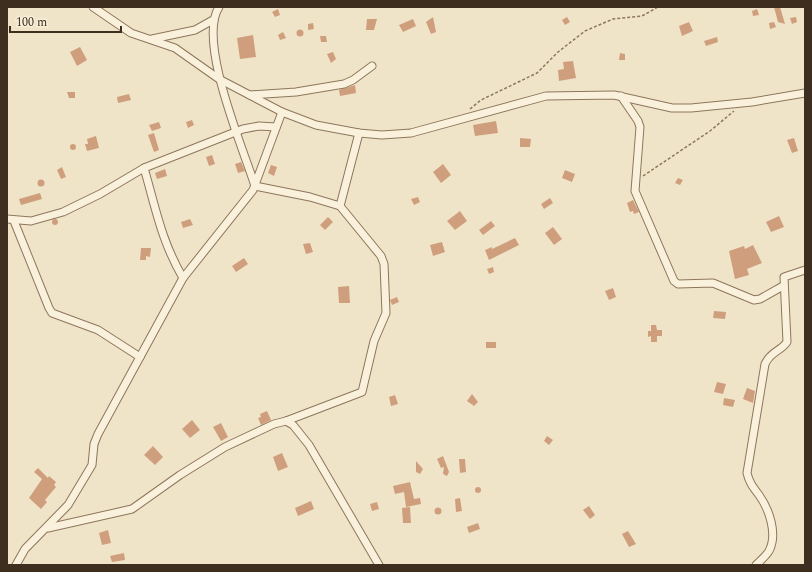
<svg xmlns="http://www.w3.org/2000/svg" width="812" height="572" viewBox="0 0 812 572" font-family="Spectral,serif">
	<rect width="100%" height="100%" fill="#f0e4c8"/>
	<g fill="#cf9f7d">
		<polygon points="774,7 780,7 785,24 778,22"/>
		<polygon points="278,9 280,15 275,17 272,12"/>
		<polygon points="757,9 759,15 753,16 752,11"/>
		<polygon points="433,17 436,32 431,34 426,22"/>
		<polygon points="567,17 570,22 565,25 562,20"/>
		<polygon points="796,17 797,22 792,24 790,18"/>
		<polygon points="367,19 377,19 374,30 366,30"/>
		<polygon points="413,19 416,26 403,32 399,25"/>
		<polygon points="689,22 693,31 682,36 679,26"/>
		<polygon points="774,22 776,27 770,29 769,23"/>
		<polygon points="313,23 314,29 308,30 308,24"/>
		<circle cx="300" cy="33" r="3.5"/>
		<polygon points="283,32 286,38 280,40 278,35"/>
		<polygon points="253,35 256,57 240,59 237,38"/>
		<polygon points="320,36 326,36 327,42 321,42"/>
		<polygon points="717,37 718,42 706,46 704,41"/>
		<polygon points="80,47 87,60 77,66 70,52"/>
		<polygon points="333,52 336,59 331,63 327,54"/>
		<polygon points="620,53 625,54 625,60 619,60"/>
		<polygon points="573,61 576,78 559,81 558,70 564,69 563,62"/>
		<polygon points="355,85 356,93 340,96 339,90"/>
		<polygon points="67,92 75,92 75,98 69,98"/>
		<polygon points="129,94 131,100 118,103 117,97"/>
		<polygon points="192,120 194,125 188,128 186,122"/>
		<polygon points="496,121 498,133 475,136 473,125"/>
		<polygon points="159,122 161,128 152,131 149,125"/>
		<polygon points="154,133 159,150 154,152 148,135"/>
		<polygon points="96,136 99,148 87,151 85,144 88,144 87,139"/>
		<polygon points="520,138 531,139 530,147 520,147"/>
		<polygon points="794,138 798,151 792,153 787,140"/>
		<circle cx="73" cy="147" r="3"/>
		<polygon points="212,155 215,164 209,166 206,157"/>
		<polygon points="241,162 245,171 238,173 235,164"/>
		<polygon points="443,164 451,175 441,183 433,172"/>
		<polygon points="271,165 277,167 274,176 268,173"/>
		<polygon points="62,167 66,177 61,179 57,170"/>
		<polygon points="165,169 167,176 157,179 155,173"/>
		<polygon points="565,170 575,174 572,182 562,178"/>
		<polygon points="678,178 683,180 680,185 675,183"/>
		<circle cx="41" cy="183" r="3.5"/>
		<polygon points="40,193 42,199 21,205 19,199"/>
		<polygon points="418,197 420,202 414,205 411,199"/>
		<polygon points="550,198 553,203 544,209 541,204"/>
		<polygon points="633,200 639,212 634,214 633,211 630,212 627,203"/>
		<polygon points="460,211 467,221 455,230 447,221"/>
		<polygon points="779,216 784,227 771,232 766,222"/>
		<polygon points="328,217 333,222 325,230 320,225"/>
		<circle cx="55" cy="222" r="3"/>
		<polygon points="190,219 193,225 183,228 181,222"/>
		<polygon points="491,221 495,226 483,235 479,230"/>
		<polygon points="553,227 562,239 554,245 545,233"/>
		<polygon points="515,238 519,245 489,260 485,250 492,247 492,249"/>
		<polygon points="442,242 445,252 433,256 430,245"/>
		<polygon points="310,243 313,252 306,254 303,244"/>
		<polygon points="753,245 762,263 747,269 749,275 735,279 729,251 744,246 745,249"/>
		<polygon points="141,248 151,248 150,257 146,256 146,260 140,260"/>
		<polygon points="244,258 248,264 236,272 232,266"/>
		<polygon points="493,267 494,272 489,274 487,269"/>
		<polygon points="349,286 350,303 339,303 338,287"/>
		<polygon points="613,288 616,297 609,300 605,291"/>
		<polygon points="397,297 399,302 392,305 390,300"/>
		<polygon points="714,311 726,312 725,319 713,318"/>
		<polygon points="651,325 656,325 657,330 662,330 662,336 657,336 657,342 651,342 651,336 648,337 648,331 651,331"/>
		<rect x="486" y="342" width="10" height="6"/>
		<polygon points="717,382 726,384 723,394 714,392"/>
		<polygon points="747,388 755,391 753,403 743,399"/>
		<polygon points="472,394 478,402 474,406 467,401"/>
		<polygon points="395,395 398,404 391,406 389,397"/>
		<polygon points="724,398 735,400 733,407 723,405"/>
		<polygon points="267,411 271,420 261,425 258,418 261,417 260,414"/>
		<polygon points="192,420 200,430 190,438 182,429"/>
		<polygon points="221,423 228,437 221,441 213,427"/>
		<polygon points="547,436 553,440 549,445 544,441"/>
		<polygon points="153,446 163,457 155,465 144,455"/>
		<polygon points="282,453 288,467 278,471 273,457"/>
		<polygon points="443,456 449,472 447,476 443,474 444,467 441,468 437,459"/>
		<polygon points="459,459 465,459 466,472 460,473"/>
		<polygon points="416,461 423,469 420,474 416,472"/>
		<polygon points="38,468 48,478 49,476 56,482 54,485 56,487 45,500 47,502 41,509 29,498 42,479 34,472"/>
		<polygon points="410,482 414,499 420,498 421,504 406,507 404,492 395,494 393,486"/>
		<circle cx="478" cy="490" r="3"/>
		<polygon points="460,498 462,511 456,512 455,499"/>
		<polygon points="311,501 314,509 298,516 295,508"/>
		<polygon points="377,502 379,509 372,511 370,504"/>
		<polygon points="589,506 595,515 590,519 583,510"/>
		<polygon points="410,507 411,523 403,523 402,508"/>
		<circle cx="438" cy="511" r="3.5"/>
		<polygon points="478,523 480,529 469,533 467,527"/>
		<polygon points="108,530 111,543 102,545 99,533"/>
		<polygon points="628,531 636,544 629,547 622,534"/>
		<polygon points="124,553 125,560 112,562 110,556"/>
	</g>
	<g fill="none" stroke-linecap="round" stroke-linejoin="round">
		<g stroke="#8d765c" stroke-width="9">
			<g id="street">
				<polyline points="93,7 131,33 175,48 219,79 282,112 316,125 359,133 382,135 411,133 546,96 614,95 672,108 691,108 752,102 805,93"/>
				<path d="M219,7C197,41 243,148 255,186"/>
				<polyline points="152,39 195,30 213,20"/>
				<polyline points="250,95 296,92 344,84 353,80 372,66"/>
				<polyline points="621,96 638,121 640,127 635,191 674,281 678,284 713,283 754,300 760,299 783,286"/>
				<path d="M144,168C156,209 161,240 183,278"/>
				<polyline points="255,186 310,197 340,206"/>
				<polyline points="7,219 31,221 63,212 100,194 144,168 243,129 259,126 276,127"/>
				<polyline points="14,221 49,308 52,313 98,330 140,357"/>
				<polyline points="286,421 362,392 374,341 386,313 384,264 381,256 340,206 359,133"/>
				<polyline points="48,528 132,509 180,475 225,447 274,424 286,421 293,425 309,445 379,565"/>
				<polyline points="16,565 25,549 68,505 92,465 94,444 98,434 183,278 253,190 282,112"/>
				<path d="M756,565C760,561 766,556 769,551C778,534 769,509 759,495C753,487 749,482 747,473L765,364C771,351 780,352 787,342L784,277L805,270"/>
			</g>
		</g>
		<g stroke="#8d765c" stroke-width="1.5" stroke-dasharray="3 2" stroke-linecap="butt">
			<polyline points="470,109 481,100 537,73 558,52 585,31 613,19 642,16 658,7"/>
			<polyline points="643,176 710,131 734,111"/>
		</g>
		<use href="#street" stroke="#faf1dc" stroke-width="7"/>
	</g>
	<rect width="812" height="572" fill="none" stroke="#3d2e20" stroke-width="16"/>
	<path d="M10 26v6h111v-6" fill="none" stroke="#3d2e20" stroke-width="2"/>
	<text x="16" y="26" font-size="12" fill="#3d2e20" stroke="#f7eed8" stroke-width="3" paint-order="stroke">100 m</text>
</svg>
